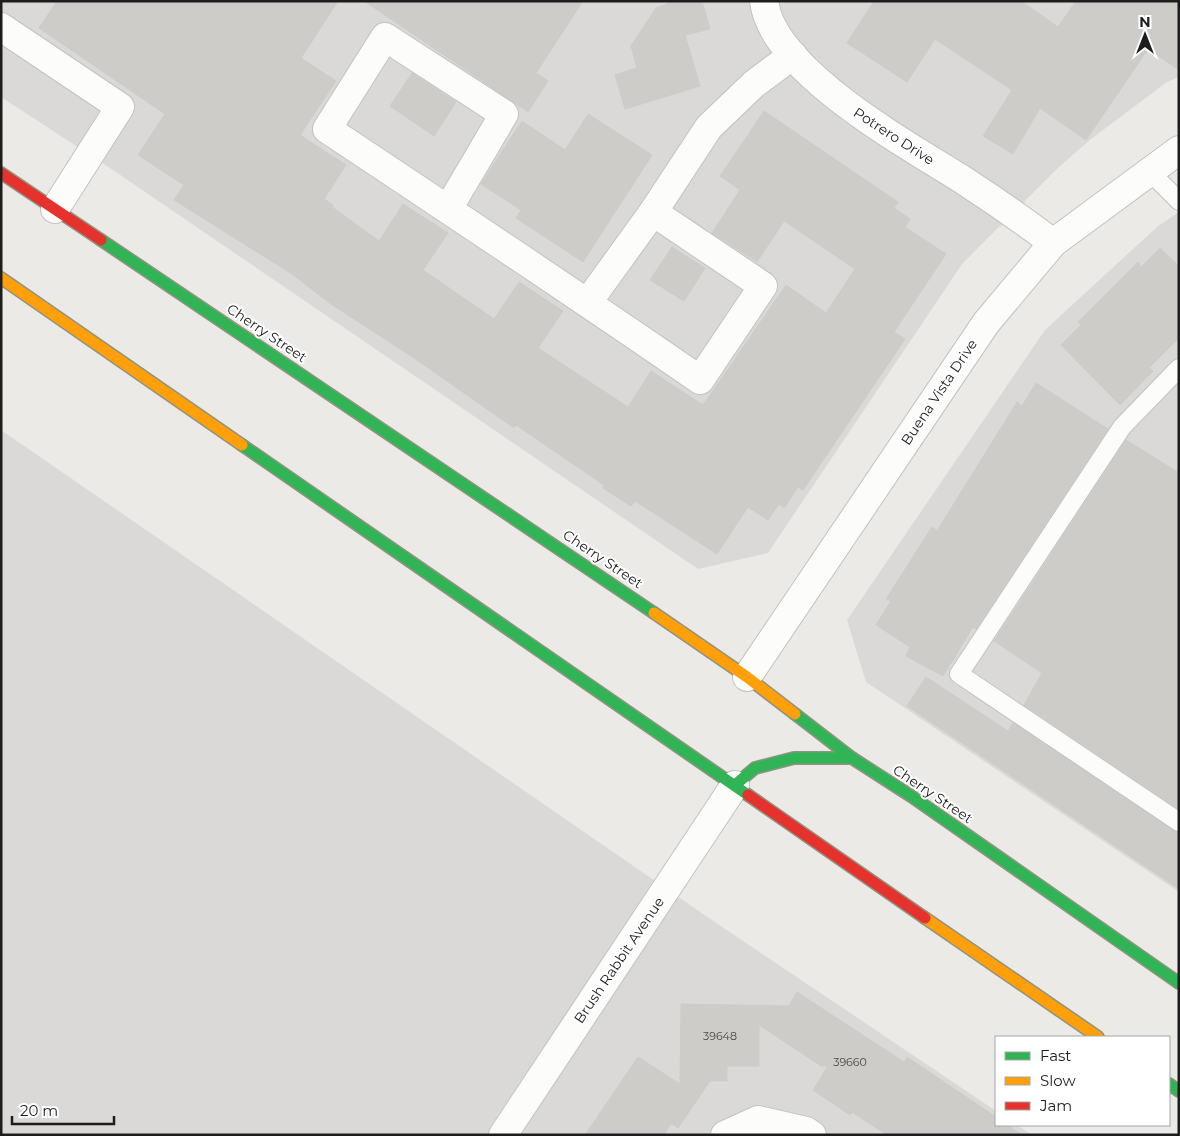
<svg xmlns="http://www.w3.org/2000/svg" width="1180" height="1136" viewBox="0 0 1180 1136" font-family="Montserrat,sans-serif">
	<rect width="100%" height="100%" fill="#ebeae6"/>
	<g fill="#dad9d7">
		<polygon points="1,1 1179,1 1179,77 1167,82 1091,139 1059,167 962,264 768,553 698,569 110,168 1,97"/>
		<polygon points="1179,212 1179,892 866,682 847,620 1045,330 1157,227"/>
		<polygon points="1,430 703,914 996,1111 996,1125 1017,1125 1032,1135 1,1135"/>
	</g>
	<g fill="#ceccc9" stroke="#ceccc8">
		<polygon points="57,1 338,1 301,58 336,81 300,135 346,165 324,199 333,205 332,207 379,241 403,204 448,233 423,270 494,319 519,282 563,311 538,348 628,407 651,371 703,405 786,285 826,313 855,269 784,221 757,262 712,233 740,190 720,176 764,111 898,202 894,208 910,219 905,227 946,254 894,332 905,339 803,490 798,487 784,508 779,504 768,520 748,507 717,554 635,501 631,506 603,488 604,485 516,425 514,428 414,358 331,304 292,274 174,200 184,185 138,155 165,114 39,28"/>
		<polygon points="364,1 583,1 536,73 548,81 528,112"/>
		<polygon points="669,1 702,1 710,29 685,35 700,86 625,109 615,75 637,68 631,46 656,8 667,4"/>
		<polygon points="874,1 1021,1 1058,27 1076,1 1179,1 1179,70 1148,49 1086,140 1040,108 1013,154 983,136 1012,90 935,39 907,82 847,43"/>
		<polygon points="412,73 456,102 434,136 390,106"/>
		<polygon points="588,114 652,155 583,262 516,218 521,210 481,184 522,121 565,150"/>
		<polygon points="672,247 705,268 684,301 650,280"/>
		<polygon points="1160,248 1179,266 1179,338 1149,368 1153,371 1120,405 1061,345 1081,325 1078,322 1138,262 1141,267"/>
		<polygon points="1036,383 1108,429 976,629 973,627 943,676 906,656 910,647 876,625 891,601 886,599 932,527 937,531 1017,402 1022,406"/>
		<polygon points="1126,440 1179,473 1179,809 1024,705 1042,673 994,641"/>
		<polygon points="926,677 1008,731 1013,723 1179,833 1179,889 907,706"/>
		<polygon points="797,992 904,1062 907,1057 996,1117 996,1125 1007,1125 1022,1135 887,1135 852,1112 850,1115 813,1090 828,1066 821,1066 759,1025 759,1066 727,1066 727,1081 710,1081 678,1128 671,1123 664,1135 585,1135 638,1057 680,1084 681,1004 789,1006"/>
	</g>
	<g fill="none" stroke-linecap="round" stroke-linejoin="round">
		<g stroke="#c2c2c0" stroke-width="20">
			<g id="lane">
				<polyline points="1149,171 1179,201"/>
				<polyline points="1179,368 1122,427 959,674 1179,822"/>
			</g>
		</g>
		<g stroke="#c2c2c0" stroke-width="30">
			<g id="street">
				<path d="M764,1C772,71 908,145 963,180C994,200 1024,221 1053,243"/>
				<polyline points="1,27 120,107 55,209"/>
				<path d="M448,209L504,114L385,37L327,129C452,212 577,295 700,380L763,286L653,212"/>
				<polyline points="588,302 653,212 709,127 754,84 793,55"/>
				<polyline points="747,677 986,323 1053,243 1179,150"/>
				<polyline points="503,1135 735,785"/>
				<polyline points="725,1135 758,1120 806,1131 812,1135"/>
			</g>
		</g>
		<g stroke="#909380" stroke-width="14">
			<g id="fast">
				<polyline points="101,240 654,613"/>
				<polyline points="242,445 748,795"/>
				<polyline points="795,714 852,758 911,796 1179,983"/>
				<polyline points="735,785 755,768 794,758 852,758"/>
				<polyline points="1169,1084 1179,1091"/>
			</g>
		</g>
		<g stroke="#909380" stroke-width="14">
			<g id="slow">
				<polyline points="1,278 242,445"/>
				<polyline points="654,613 747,677 795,714"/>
				<polyline points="925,918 1098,1037"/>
			</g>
		</g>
		<g stroke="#909380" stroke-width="14">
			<g id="jam">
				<polyline points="1,173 101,240"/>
				<polyline points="748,795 925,918"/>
			</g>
		</g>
		<use href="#lane" stroke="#fcfcfb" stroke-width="18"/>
		<use href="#street" stroke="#fcfcfb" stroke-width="28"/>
		<use href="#fast" stroke="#30b455" stroke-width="11"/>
		<use href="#slow" stroke="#ff9f0a" stroke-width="11"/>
		<use href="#jam" stroke="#e5322d" stroke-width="11"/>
	</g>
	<g text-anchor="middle" stroke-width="4" stroke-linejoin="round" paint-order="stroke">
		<g font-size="11" fill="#494948">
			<text x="720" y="1040">39648</text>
			<text x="850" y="1066">39660</text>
		</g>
		<g font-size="14" fill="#1d1d1d" stroke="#fff">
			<text transform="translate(894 136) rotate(33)" y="5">Potrero Drive</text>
			<text transform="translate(267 333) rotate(34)" y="5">Cherry Street</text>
			<text transform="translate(939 392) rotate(-56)" y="5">Buena Vista Drive</text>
			<text transform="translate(603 559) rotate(34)" y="5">Cherry Street</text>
			<text transform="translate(933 794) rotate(34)" y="5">Cherry Street</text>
			<text transform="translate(619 960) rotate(-56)" y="5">Brush Rabbit Avenue</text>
		</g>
	</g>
	<rect width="1180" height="1136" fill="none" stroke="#1d1d1d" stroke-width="5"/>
	<rect x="995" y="1036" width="175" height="90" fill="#ffffff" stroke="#a5a5a5"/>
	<rect x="1005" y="1052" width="25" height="8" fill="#30b455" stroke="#a5a5a5"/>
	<text x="1040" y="1061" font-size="15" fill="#1d1d1d">Fast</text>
	<rect x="1005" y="1077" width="25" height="8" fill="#ff9f0a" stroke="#a5a5a5"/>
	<text x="1040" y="1086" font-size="15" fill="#1d1d1d">Slow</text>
	<rect x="1005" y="1102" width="25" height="8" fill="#e5322d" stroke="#a5a5a5"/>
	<text x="1040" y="1111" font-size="15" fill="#1d1d1d">Jam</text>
	<g transform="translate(1145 35)" stroke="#ffffff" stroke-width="4" paint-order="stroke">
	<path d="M0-4L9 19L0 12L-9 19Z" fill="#1d1d1d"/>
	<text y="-8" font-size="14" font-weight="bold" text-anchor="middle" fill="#1d1d1d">N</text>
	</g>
	<path d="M12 1116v8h102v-8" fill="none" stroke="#1d1d1d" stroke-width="2.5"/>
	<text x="20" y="1116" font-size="15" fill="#1d1d1d" stroke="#ffffff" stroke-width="4" paint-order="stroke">20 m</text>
</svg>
